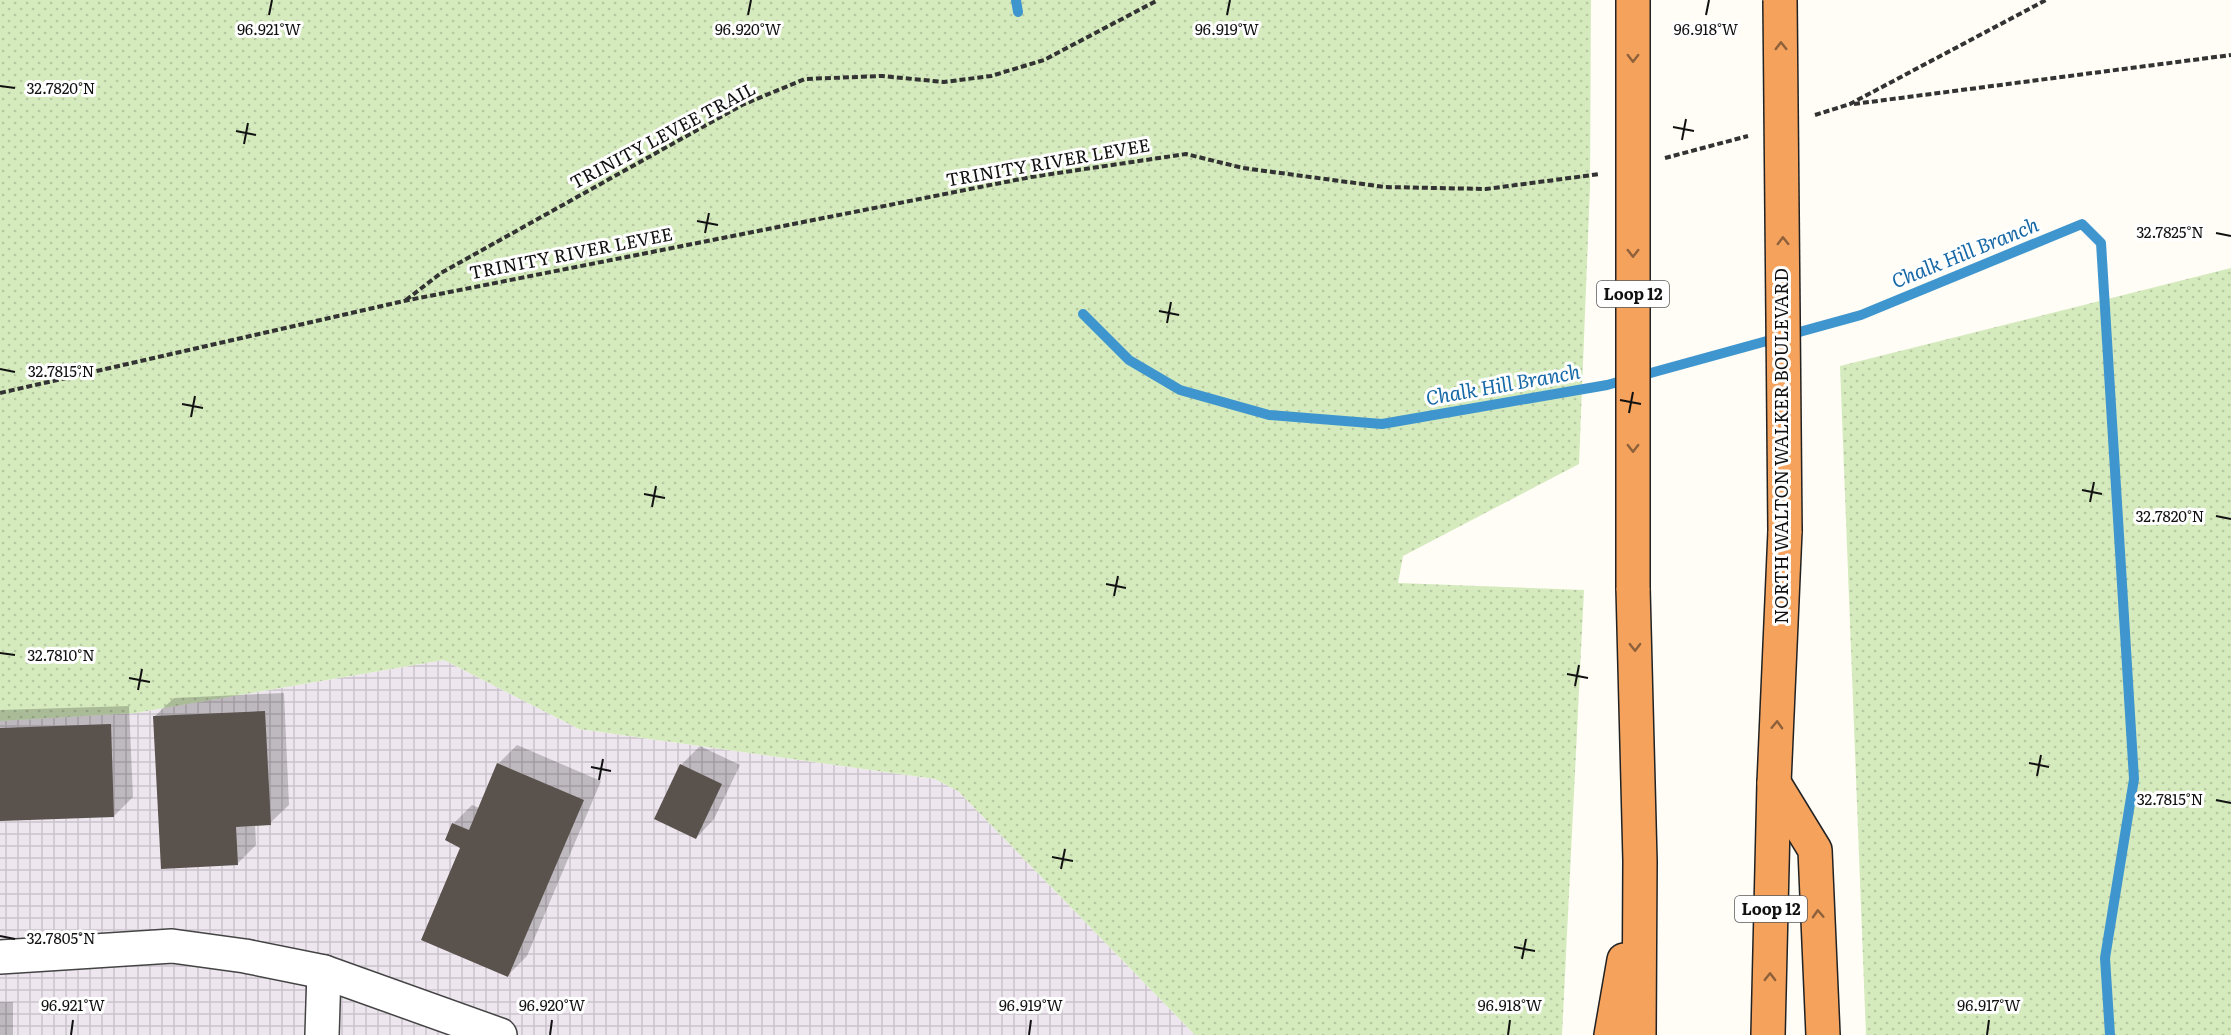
<svg xmlns="http://www.w3.org/2000/svg" width="2231" height="1035" viewBox="0 0 2231 1035" font-family="Literata,serif">
	<defs>
		<pattern id="industrial-grid" width="8" height="8" patternUnits="userSpaceOnUse" patternTransform="scale(1.5)"><rect width="8" height="8" fill="#eee6ef"/><path d="M0 4h8M4 0v8" fill="none" stroke="#cbc4cc"/></pattern>
		<pattern id="grass-dots" width="8" height="8" patternUnits="userSpaceOnUse" patternTransform="scale(1.5)"><rect width="8" height="8" fill="#d5ebbd"/><path d="M2 2h.1M6 6h.1" fill="none" stroke="#b6c8a1" stroke-width="1.8" stroke-linecap="round"/></pattern>
	</defs>
	<rect width="100%" height="100%" fill="#fffdf5"/>
	<polygon fill="url(#industrial-grid)" points="444,660 579,729 935,779 958,791 1195,1035 0,1035 0,721 135,713"/>
	<g fill="url(#grass-dots)">
		<polygon points="0,0 1591,0 1590,187 1579,464 1403,556 1398,583 1584,590 1562,1035 1195,1035 958,791 935,779 579,729 444,660 135,713 0,721"/>
		<polygon points="2231,268 2231,1035 1866,1035 1840,366"/>
	</g>
	<g fill="#0003">
		<polygon points="284,693 289,805 270,823 255,824 256,845 237,864 155,716 174,698"/>
		<polygon points="129,706 133,797 114,816 0,820 0,710"/>
		<polygon points="517,745 601,781 527,956 508,975 453,824 472,805 479,808 498,764"/>
		<polygon points="700,746 740,765 714,819 696,838 681,765"/>
		<rect x="0" y="1002" width="13" height="33"/>
	</g>
	<g fill="none" stroke-linecap="round" stroke-linejoin="round">
		<g stroke="#3f96cf" stroke-width="10">
			<polyline points="1016,0 1018,12"/>
			<polyline points="1083,314 1129,360 1180,390 1269,415 1382,424 1607,385 1861,315 2082,224 2101,243 2134,779 2105,958 2110,1035"/>
		</g>
	</g>
	<g fill="#5a524d">
		<polygon points="265,711 271,825 236,827 238,865 161,869 153,716"/>
		<polygon points="111,724 114,817 0,821 0,728"/>
		<polygon points="497,763 584,800 508,977 421,940 460,848 445,840 452,823 469,830"/>
		<polygon points="680,764 722,784 696,839 654,819"/>
	</g>
	<g fill="none" stroke-linecap="round" stroke-linejoin="round">
		<g stroke="#444" stroke-width="36">
			<g id="minor">
				<polyline points="0,957 172,946 245,956 324,972 500,1035"/>
				<polyline points="322,1035 324,972"/>
			</g>
		</g>
		<g stroke="#222" stroke-width="36">
			<g id="highway">
				<polyline points="1633,588 1640,861 1639,1035"/>
				<polyline points="1774,783 1815,850 1823,1035"/>
				<polyline points="1611,1035 1624,960"/>
				<polyline points="1768,1035 1774,783 1785,531"/>
			</g>
		</g>
		<g stroke="#333" stroke-width="4" stroke-dasharray="6 3" stroke-linecap="butt">
			<polyline points="1854,104 2231,55"/>
			<polyline points="1815,115 1850,104 2046,0"/>
			<polyline points="1665,158 1748,136"/>
			<polyline points="406,300 441,273 742,105 805,79 882,76 944,82 991,76 1044,60 1158,0"/>
			<polyline points="0,393 404,301 1031,177 1186,154 1243,168 1385,187 1486,189 1600,174"/>
		</g>
		<use href="#minor" stroke="#fff" stroke-width="33"/>
		<use href="#highway" stroke="#f5a25d" stroke-width="33"/>
		<g stroke="#222" stroke-width="36" stroke-linecap="butt">
			<g id="highway-bridge">
				<polyline points="1633,0 1633,588"/>
				<polyline points="1780,0 1785,531"/>
			</g>
		</g>
		<use href="#highway-bridge" stroke="#f5a25d" stroke-width="33"/>
	</g>
	<defs><path id="oneway-chevron" d="M-2-3.5L2.5 0L-2 3.5" fill="none" stroke-width="1.6" stroke-linecap="round" stroke-linejoin="round" transform="scale(1.5)"/></defs>
	<g stroke="#8e613b">
		<use href="#oneway-chevron" transform="translate(1781 46) rotate(-91)"/>
		<use href="#oneway-chevron" transform="translate(1633 58) rotate(90)"/>
		<use href="#oneway-chevron" transform="translate(1783 241) rotate(-91)"/>
		<use href="#oneway-chevron" transform="translate(1633 253) rotate(90)"/>
		<use href="#oneway-chevron" transform="translate(1633 448) rotate(90)"/>
		<use href="#oneway-chevron" transform="translate(1635 647) rotate(89)"/>
		<use href="#oneway-chevron" transform="translate(1777 725) rotate(-88)"/>
		<use href="#oneway-chevron" transform="translate(1818 914) rotate(-93)"/>
		<use href="#oneway-chevron" transform="translate(1770 977) rotate(-89)"/>
	</g>
	<path fill="none" stroke="#111" stroke-width="2" d="M269,15L272,0M748,15L751,0M1227,15L1230,0M1706,15L1709,0M0,86L15,88M1673,127L1694,131M236,131L256,135M1682,140L1686,119M244,144L248,123M697,221L718,225M705,233L709,213M2216,233L2231,236M1159,311L1179,315M1167,323L1171,302M0,369L15,372M1620,400L1641,404M182,404L203,408M1629,413L1633,392M191,417L195,396M2082,490L2102,494M644,494L665,498M2090,502L2094,482M652,507L656,486M2216,516L2231,519M1106,584L1126,588M1114,596L1118,576M0,653L15,655M1567,674L1588,678M129,678L150,682M1575,686L1579,665M138,690L142,669M2029,763L2049,767M591,767L611,771M2037,776L2041,755M599,780L603,759M2216,800L2231,803M1052,857L1073,861M1061,869L1065,849M0,936L15,939M1514,947L1535,951M1522,959L1526,939M71,1035L73,1020M550,1035L552,1020M1029,1035L1031,1020M1508,1035L1510,1020M1987,1035L1989,1020"/>
	<g text-anchor="middle" stroke-width="6" stroke-linejoin="round" paint-order="stroke">
		<g fill="#fff" stroke="#585858" stroke-width="1.5">
			<rect x="1597" y="281" width="72" height="26" rx="4.5"/>
			<rect x="1735" y="896" width="72" height="26" rx="4.5"/>
		</g>
		<g font-size="16" font-weight="bold" fill="#111">
			<text x="1633" y="300">Loop 12</text>
			<text x="1771" y="915">Loop 12</text>
		</g>
		<g font-size="18" fill="#111" stroke="#fff">
			<text transform="translate(663 136) rotate(-28)" y="6">TRINITY LEVEE TRAIL</text>
			<text transform="translate(1048 163) rotate(-10)" y="6">TRINITY RIVER LEVEE</text>
			<text transform="translate(571 254) rotate(-11)" y="6">TRINITY RIVER LEVEE</text>
			<text transform="translate(1782 446) rotate(-90)" y="6">NORTH WALTON WALKER BOULEVARD</text>
		</g>
		<g font-size="20" font-style="italic" fill="#1768a6" stroke="#fff">
			<text transform="translate(1965 253) rotate(-22)" y="7">Chalk Hill Branch</text>
			<text transform="translate(1503 385) rotate(-10)" y="7">Chalk Hill Branch</text>
		</g>
	</g>
	<g font-size="15" text-anchor="middle" fill="#111" stroke="#fff" stroke-width="6" stroke-linejoin="round" paint-order="stroke">
		<text x="269" y="35">96.921°W</text>
		<text x="748" y="35">96.920°W</text>
		<text x="1227" y="35">96.919°W</text>
		<text x="1706" y="35">96.918°W</text>
		<text x="61" y="94">32.7820°N</text>
		<text x="2170" y="238">32.7825°N</text>
		<text x="61" y="377">32.7815°N</text>
		<text x="2170" y="522">32.7820°N</text>
		<text x="61" y="661">32.7810°N</text>
		<text x="2170" y="805">32.7815°N</text>
		<text x="61" y="944">32.7805°N</text>
		<text x="73" y="1011">96.921°W</text>
		<text x="552" y="1011">96.920°W</text>
		<text x="1031" y="1011">96.919°W</text>
		<text x="1510" y="1011">96.918°W</text>
		<text x="1989" y="1011">96.917°W</text>
	</g>
</svg>
